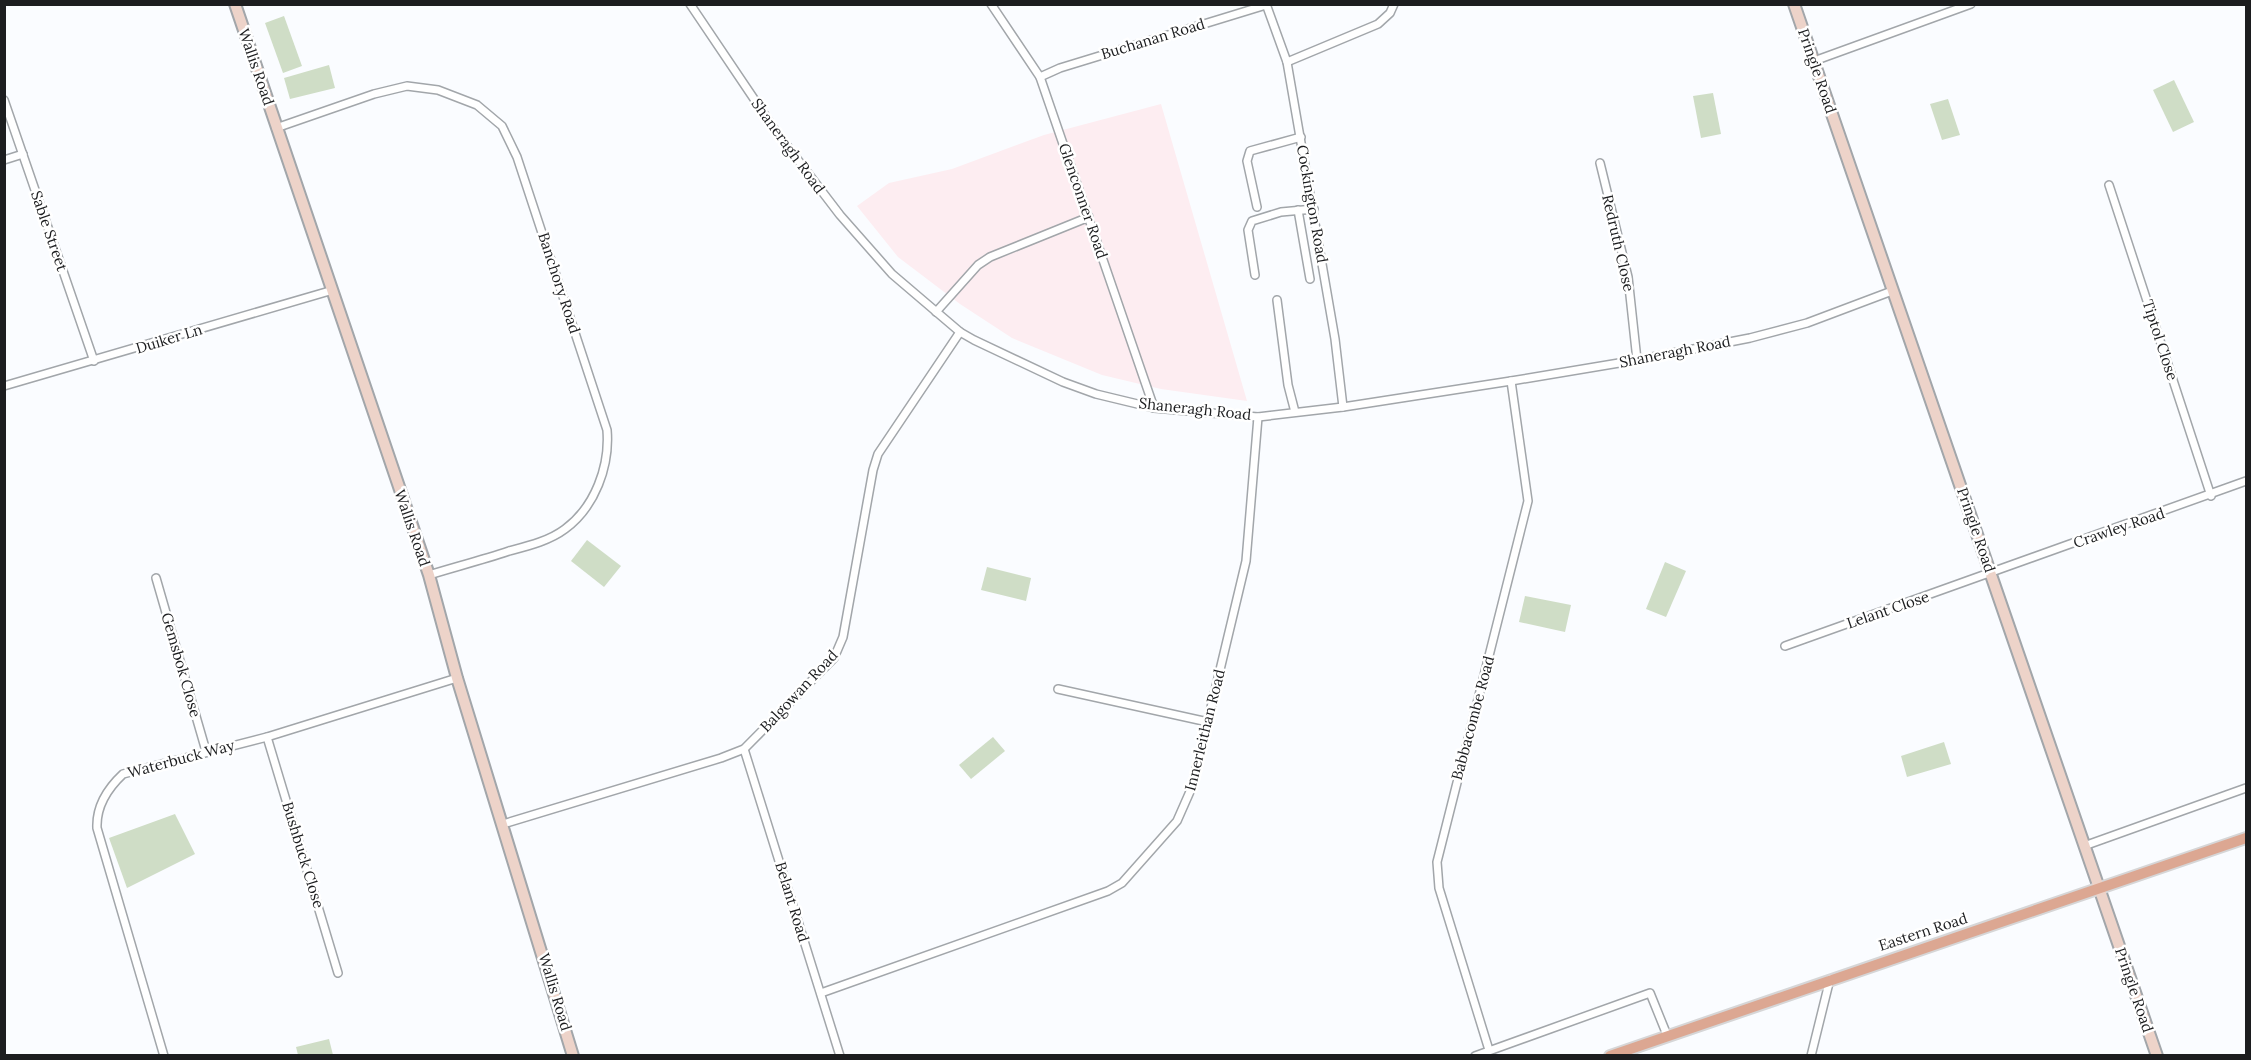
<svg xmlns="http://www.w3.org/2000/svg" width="2251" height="1060" viewBox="0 0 2251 1060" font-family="Lora,serif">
	<rect width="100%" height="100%" fill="#fafcff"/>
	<polygon fill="#fdedf1" points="1161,104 1247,401 1161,389 1102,375 1012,338 960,304 898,257 857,206 889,183 952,169 1044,135"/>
	<g fill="#cfddc6">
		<polygon points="284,16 302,66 283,73 265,23"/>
		<polygon points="329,65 335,88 290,99 284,78"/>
		<polygon points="2174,80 2194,122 2173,132 2153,90"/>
		<polygon points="1713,93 1721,134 1701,138 1693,96"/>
		<polygon points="1948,99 1960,135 1942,140 1930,104"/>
		<polygon points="587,540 621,566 604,587 571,561"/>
		<polygon points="1665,562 1686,571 1666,617 1646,609"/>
		<polygon points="987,567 1031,578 1026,601 981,590"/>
		<polygon points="1525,596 1571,605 1565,632 1519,622"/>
		<polygon points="993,737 1005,751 971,779 959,765"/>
		<polygon points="1944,742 1951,764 1907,777 1901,756"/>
		<polygon points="175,814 195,854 127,888 109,838"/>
		<polygon points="329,1039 333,1055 298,1055 296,1047"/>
	</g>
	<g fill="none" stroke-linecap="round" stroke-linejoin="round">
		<g stroke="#a2a6aa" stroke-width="10">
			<g id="street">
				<polyline points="690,4 775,130 840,215 892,274 960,332 974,340 1063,382 1096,394 1154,408 1258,417 1343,407 1511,381 1637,360 1750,338 1807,323 1892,291"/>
				<polyline points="991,4 1040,77 1154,408"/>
				<polyline points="1266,4 1287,62 1335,339 1343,407"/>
				<polyline points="1814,61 1971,4"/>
				<polyline points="1287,62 1378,24 1390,13 1394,4"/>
				<polyline points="1040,77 1060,68 1266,5"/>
				<polyline points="4,100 94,361"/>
				<path d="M276,128L374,94L407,86L438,90L477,105L502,126L517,157L607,430C610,466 595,507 565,529C549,541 528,546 509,551C482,560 455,567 429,575"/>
				<polyline points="4,160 23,154"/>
				<polyline points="1600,163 1628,277 1637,360"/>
				<polyline points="2109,185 2211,496"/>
				<polyline points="1257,207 1247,161 1250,151 1301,137"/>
				<polyline points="1298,210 1310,279"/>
				<polyline points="1255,275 1248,230 1252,221 1281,212 1314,209"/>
				<polyline points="1277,300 1288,385 1295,412"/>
				<polyline points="936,312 978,265 990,257 1089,217"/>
				<polyline points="4,386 333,290"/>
				<polyline points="156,578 206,751"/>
				<polyline points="1785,646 2246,481"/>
				<polyline points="1058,689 1208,722"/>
				<polyline points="267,737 338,973"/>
				<polyline points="744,749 840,1056"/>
				<polyline points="503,824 721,758 744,749 834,658 843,637 873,470 878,454 960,332"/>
				<polyline points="2084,846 2246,788"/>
				<polyline points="821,993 1108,891 1122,883 1177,821 1192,787 1246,561 1258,417"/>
				<polyline points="1489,1050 1439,888 1437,862 1528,501 1511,381"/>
				<path d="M164,1056L97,828C96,806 107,789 123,774L267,737L457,678"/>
				<polyline points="1475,1056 1650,993 1667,1035"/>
				<polyline points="1811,1056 1830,979"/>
			</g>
		</g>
		<g stroke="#a2a6aa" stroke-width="14">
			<g id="secondary">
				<polyline points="235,4 429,575 457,678 573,1056"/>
				<polyline points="1794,4 2157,1056"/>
			</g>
		</g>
		<g stroke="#d6d6d7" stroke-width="14">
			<polyline id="primary" points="1610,1056 2246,838"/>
		</g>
		<use href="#street" stroke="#fff" stroke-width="7"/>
		<use href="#secondary" stroke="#edd3c9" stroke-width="10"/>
		<use href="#primary" stroke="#dca792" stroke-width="10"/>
	</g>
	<g text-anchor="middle" stroke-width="5" stroke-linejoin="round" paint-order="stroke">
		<g font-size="15" fill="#1c1d1f" stroke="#fff">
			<text transform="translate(1153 39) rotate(-17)" y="5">Buchanan Road</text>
			<text transform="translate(256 67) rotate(71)" y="5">Wallis Road</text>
			<text transform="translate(1817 71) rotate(71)" y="5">Pringle Road</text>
			<text transform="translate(788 146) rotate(54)" y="5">Shaneragh Road</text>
			<text transform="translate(1083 201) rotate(71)" y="5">Glenconner Road</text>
			<text transform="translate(1312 204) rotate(80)" y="5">Cockington Road</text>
			<text transform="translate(49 231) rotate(71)" y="5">Sable Street</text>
			<text transform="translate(1618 243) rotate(77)" y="5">Redruth Close</text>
			<text transform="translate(559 283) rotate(72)" y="5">Banchory Road</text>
			<text transform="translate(169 339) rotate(-17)" y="5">Duiker Ln</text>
			<text transform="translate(2160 340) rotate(72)" y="5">Tiptol Close</text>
			<text transform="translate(1675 352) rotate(-11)" y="5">Shaneragh Road</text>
			<text transform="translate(1195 409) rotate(6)" y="5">Shaneragh Road</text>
			<text transform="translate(412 528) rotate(71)" y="5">Wallis Road</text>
			<text transform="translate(2119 528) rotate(-19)" y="5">Crawley Road</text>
			<text transform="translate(1976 530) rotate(71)" y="5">Pringle Road</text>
			<text transform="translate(1888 610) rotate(-19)" y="5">Lelant Close</text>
			<text transform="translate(181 665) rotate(74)" y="5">Gemsbok Close</text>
			<text transform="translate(799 691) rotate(-47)" y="5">Balgowan Road</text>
			<text transform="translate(1473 718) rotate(-75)" y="5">Babbacombe Road</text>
			<text transform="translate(1205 730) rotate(-76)" y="5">Innerleithan Road</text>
			<text transform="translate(181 759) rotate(-15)" y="5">Waterbuck Way</text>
			<text transform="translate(303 855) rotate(73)" y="5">Bushbuck Close</text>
			<text transform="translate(792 902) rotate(73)" y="5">Belant Road</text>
			<text transform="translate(1923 932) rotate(-18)" y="5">Eastern Road</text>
			<text transform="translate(2134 990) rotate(71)" y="5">Pringle Road</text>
			<text transform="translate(555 992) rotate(73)" y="5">Wallis Road</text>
		</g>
	</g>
	<rect width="2251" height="1060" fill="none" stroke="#1c1d1f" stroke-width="12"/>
</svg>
